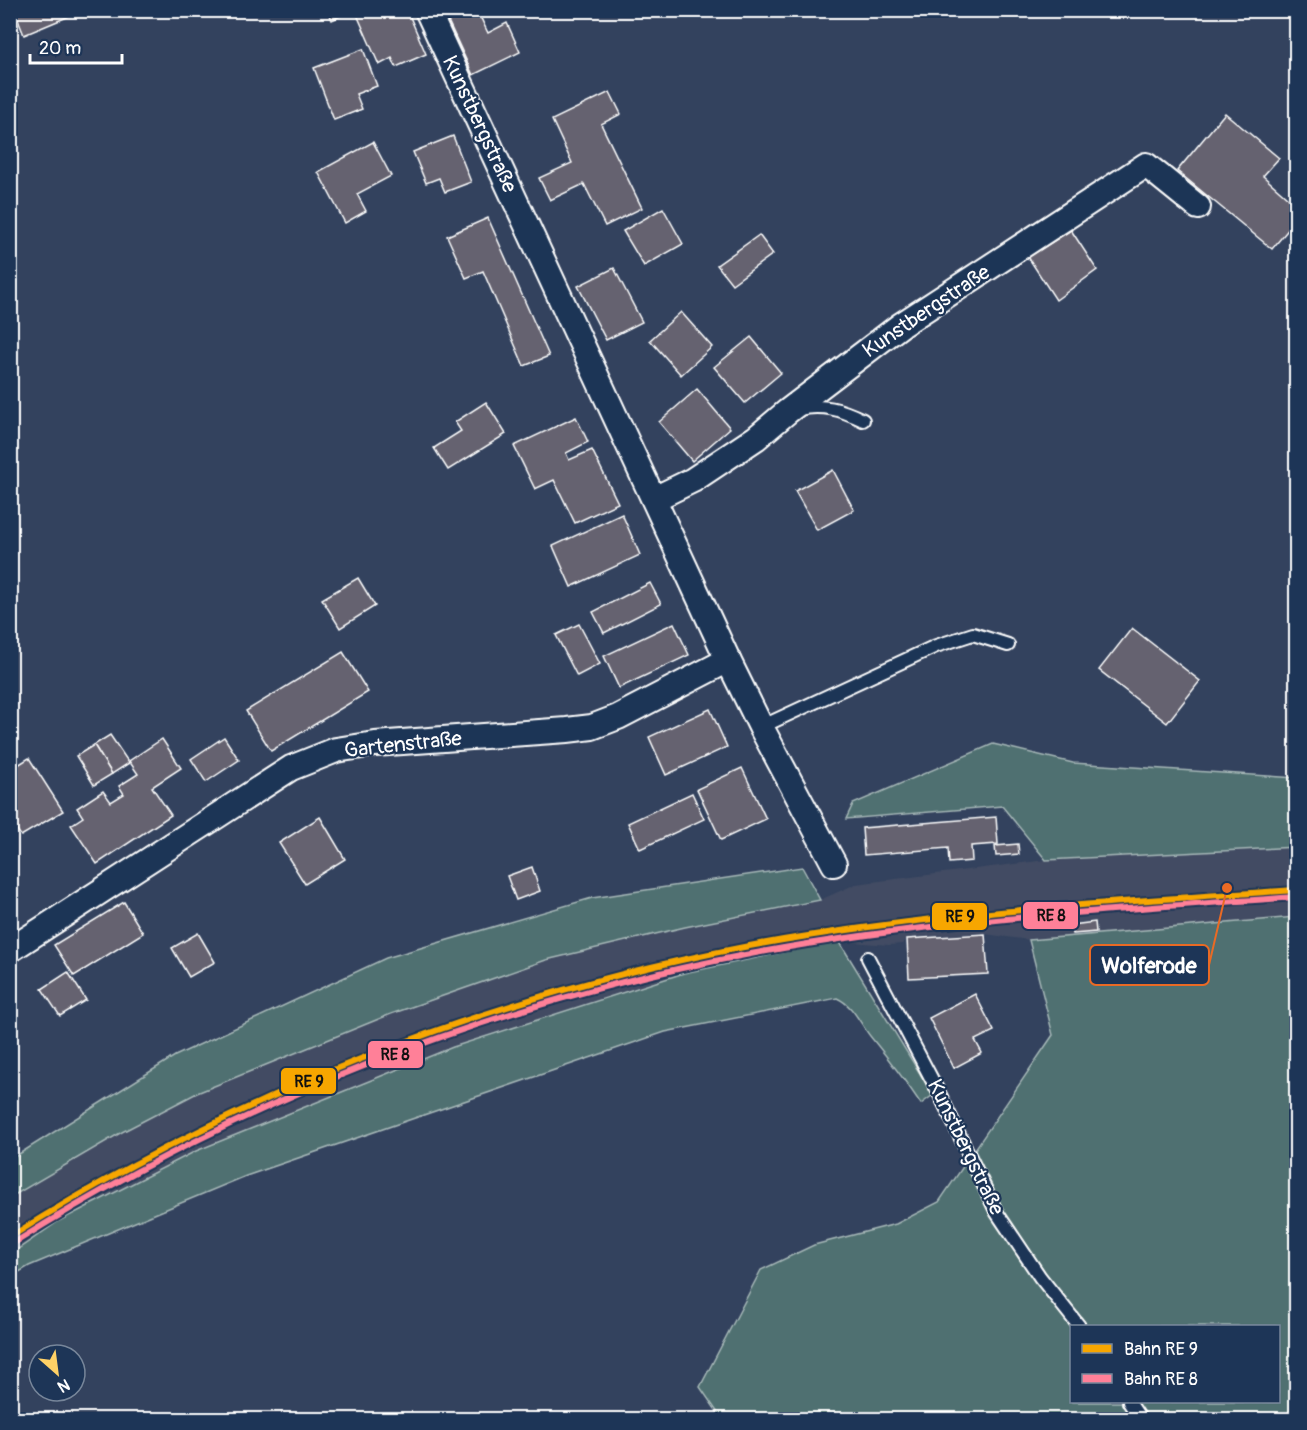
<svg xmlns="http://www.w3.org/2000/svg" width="1307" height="1430" viewBox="0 0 1307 1430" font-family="Pangolin,sans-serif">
	<rect width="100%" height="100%" fill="#33425e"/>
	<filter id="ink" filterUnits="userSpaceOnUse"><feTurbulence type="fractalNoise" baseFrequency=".0167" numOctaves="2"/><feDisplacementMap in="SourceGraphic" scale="12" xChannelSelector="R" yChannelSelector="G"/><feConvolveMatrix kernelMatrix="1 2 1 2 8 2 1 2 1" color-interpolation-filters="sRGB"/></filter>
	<g filter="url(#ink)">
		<polygon fill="#424c63" points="1296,847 1296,917 1029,940 985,934 907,939 902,944 889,945 839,941 684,973 453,1047 196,1151 59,1221 11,1254 10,1197 122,1132 197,1093 309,1046 391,1014 546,960 685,927 820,900 856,884 1046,860"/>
		<g fill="#4f7071" stroke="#a7b8b8" stroke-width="1.5" fill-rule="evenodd">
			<polygon points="993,744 1073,763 1296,778 1296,847 1046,860 1002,806 846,819 853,804"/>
			<polygon points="802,867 820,900 685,927 546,960 391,1014 197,1093 122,1132 11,1197 11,1159 175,1056 386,958 592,898"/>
			<path d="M1296,917V1419H722L700,1387L761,1270L814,1245L896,1224L939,1202L1053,1035L1029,940ZM1072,1326H1278V1402H1072Z"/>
			<path d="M839,941L933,1095L921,1104C905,1080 888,1058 870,1036C859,1022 854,1006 837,998L665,1032L246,1176L29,1266L11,1277V1254L59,1221L196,1151L453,1047L684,973Z"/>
		</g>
		<g fill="#65626f" stroke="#fff" stroke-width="1.5">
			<polygon points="14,10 84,10 24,35"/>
			<polygon points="328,10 353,10 332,20"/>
			<polygon points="355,10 407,10 426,54 396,67 392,58 379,65"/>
			<polygon points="443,10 477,10 488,33 507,23 520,52 473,75"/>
			<polygon points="363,49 377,86 356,94 362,109 334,120 314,68"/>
			<polygon points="610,92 621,114 601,124 642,208 605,226 584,184 550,200 539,178 572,163 552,120"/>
			<polygon points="1225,113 1279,158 1263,176 1296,205 1296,220 1272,249 1177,171"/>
			<polygon points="453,136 471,182 445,192 439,178 426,183 413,152"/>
			<polygon points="373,142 391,176 357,194 366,211 345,223 318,172"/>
			<polygon points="663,208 683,244 644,266 623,231"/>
			<polygon points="488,218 549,356 524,366 483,271 466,278 447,236"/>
			<polygon points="1071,230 1097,270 1056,300 1028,257"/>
			<polygon points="759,235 773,254 732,284 717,265"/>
			<polygon points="614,268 642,322 606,340 578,286"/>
			<polygon points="681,312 712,347 681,375 650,340"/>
			<polygon points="751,337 781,373 745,403 714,367"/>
			<polygon points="697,389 730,428 692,461 659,422"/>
			<polygon points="486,402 506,434 448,470 434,448 461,431 455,422"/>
			<polygon points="576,417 588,442 566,453 569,460 592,450 618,503 575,523 554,480 535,489 514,446"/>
			<polygon points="833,470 854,510 817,530 795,491"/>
			<polygon points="622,514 640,555 571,587 553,546"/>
			<polygon points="358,578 375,606 340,628 322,599"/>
			<polygon points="650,583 661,604 604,633 593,612"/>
			<polygon points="674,623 689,655 619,688 604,656"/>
			<polygon points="579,624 600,664 577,676 556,635"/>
			<polygon points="1132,628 1200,681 1167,723 1099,670"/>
			<polygon points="343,652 368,692 271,751 246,711"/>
			<polygon points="710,709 727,747 666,775 649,737"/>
			<polygon points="110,735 129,763 112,774 94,745"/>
			<polygon points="224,737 239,760 206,782 191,759"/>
			<polygon points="162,739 181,768 152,787 171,815 97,864 71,825 83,817 77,808 103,791 111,802 124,794 119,786 138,774 129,761"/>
			<polygon points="94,745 112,774 94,785 76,756"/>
			<polygon points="29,758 63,811 21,836 10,819 10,770"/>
			<polygon points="742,768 766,819 721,840 697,789"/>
			<polygon points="692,793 704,819 640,849 628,823"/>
			<polygon points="320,817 345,859 305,884 279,843"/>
			<polygon points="996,817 998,844 971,846 972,861 949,863 948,848 864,855 862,828"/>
			<polygon points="1018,844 1019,854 996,856 995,846"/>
			<polygon points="532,867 540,891 516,900 507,876"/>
			<polygon points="124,902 143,933 74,976 54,945"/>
			<polygon points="1095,922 1096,932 1073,934 1072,925"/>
			<polygon points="198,933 215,962 189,977 172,948"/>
			<polygon points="985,934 988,974 909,978 907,939"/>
			<polygon points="68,972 86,1000 60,1016 42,989"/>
			<polygon points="975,994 994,1031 975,1040 982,1053 954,1068 929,1018"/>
		</g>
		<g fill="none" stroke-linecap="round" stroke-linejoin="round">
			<g stroke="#fff" stroke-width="16">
				<g id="lane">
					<path d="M798,409C823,404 841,409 863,420"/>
					<polyline points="761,727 936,646 973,634 1008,645"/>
					<polyline points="868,958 940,1095 997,1213 1040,1277 1079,1326"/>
					<polyline points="1129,1402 1141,1420"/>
				</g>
			</g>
			<g stroke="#fff" stroke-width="28">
				<g id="street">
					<polyline points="427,10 728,660 761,727 834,864"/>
					<polyline points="654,499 693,480 756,438 788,411 901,325 1146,165 1198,207"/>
					<polyline points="10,950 291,768 336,750 375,744 567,730 592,727 618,717 728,660"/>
				</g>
			</g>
			<use href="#lane" stroke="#1d3557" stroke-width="12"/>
			<use href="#street" stroke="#1d3557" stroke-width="24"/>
			<g stroke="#1d3557" stroke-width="10">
				<path id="rail-1" d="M10,1237C234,1096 484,997 744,947C925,913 1112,902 1296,890"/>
			</g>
			<g stroke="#1d3557" stroke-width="10">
				<path id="rail-2" d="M14,1243C237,1103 487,1004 745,955C927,920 1113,910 1296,897"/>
			</g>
			<use href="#rail-1" stroke="#f7a600" stroke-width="6"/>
			<use href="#rail-2" stroke="#ff8098" stroke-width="6"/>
		</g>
	</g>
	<g text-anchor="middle" stroke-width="4.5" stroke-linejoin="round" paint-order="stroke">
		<g font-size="21" fill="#fff" stroke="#1d3557">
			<text transform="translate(480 124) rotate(65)" y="7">Kunstbergstraße</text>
			<text transform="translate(926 311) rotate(-34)" y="7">Kunstbergstraße</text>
			<text transform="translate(403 744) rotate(-6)" y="7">Gartenstraße</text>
			<text transform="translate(966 1147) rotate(64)" y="7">Kunstbergstraße</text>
		</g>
	</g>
	<path fill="none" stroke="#ea6a24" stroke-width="2" d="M1227 888L1209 965"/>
	<circle fill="#ea6a24" stroke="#1d3557" stroke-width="2" cx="1227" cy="888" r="6"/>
	<rect fill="#1d3557" stroke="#ea6a24" stroke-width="2" x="1090" y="945" width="119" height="40" rx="6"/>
	<g font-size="22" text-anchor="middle" font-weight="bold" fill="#fff">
		<text x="1149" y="973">Wolferode</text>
	</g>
	<g stroke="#1d3557" stroke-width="2">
		<rect x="1022" y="901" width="57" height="29" rx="6" fill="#ff8098"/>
		<rect x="931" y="902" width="57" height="29" rx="6" fill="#f7a600"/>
		<rect x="367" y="1040" width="57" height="29" rx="6" fill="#ff8098"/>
		<rect x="280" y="1067" width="57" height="28" rx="6" fill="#f7a600"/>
	</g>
	<g font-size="16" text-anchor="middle" font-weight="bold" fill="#111">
		<text x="1051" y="921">RE 8</text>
		<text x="960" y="922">RE 9</text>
		<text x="395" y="1060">RE 8</text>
		<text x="309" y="1087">RE 9</text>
	</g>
	<rect width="1307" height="1430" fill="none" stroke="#1d3557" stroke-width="36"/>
	<rect x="18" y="18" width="1271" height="1394" fill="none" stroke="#fff" stroke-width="2" filter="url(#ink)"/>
	<rect x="1070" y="1325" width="210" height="78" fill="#1d3557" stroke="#77869a" stroke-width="1.5"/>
	<rect x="1082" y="1344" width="30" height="9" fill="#f7a600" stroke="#77869a" stroke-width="1.5"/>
	<text x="1124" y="1355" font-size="18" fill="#ffffff">Bahn RE 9</text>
	<rect x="1082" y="1374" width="30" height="9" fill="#ff8098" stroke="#77869a" stroke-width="1.5"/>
	<text x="1124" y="1385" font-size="18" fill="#ffffff">Bahn RE 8</text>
	<g transform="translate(57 1373) rotate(152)"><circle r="28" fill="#1d3557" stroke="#77869a" stroke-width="1.5"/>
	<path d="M0-4.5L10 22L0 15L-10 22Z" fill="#ffd166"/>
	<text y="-9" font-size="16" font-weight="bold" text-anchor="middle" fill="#ffffff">N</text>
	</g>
	<path d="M30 54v9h92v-9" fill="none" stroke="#ffffff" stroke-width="3"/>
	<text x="39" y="54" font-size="18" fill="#ffffff" stroke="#1d3557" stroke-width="4.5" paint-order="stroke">20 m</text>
</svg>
